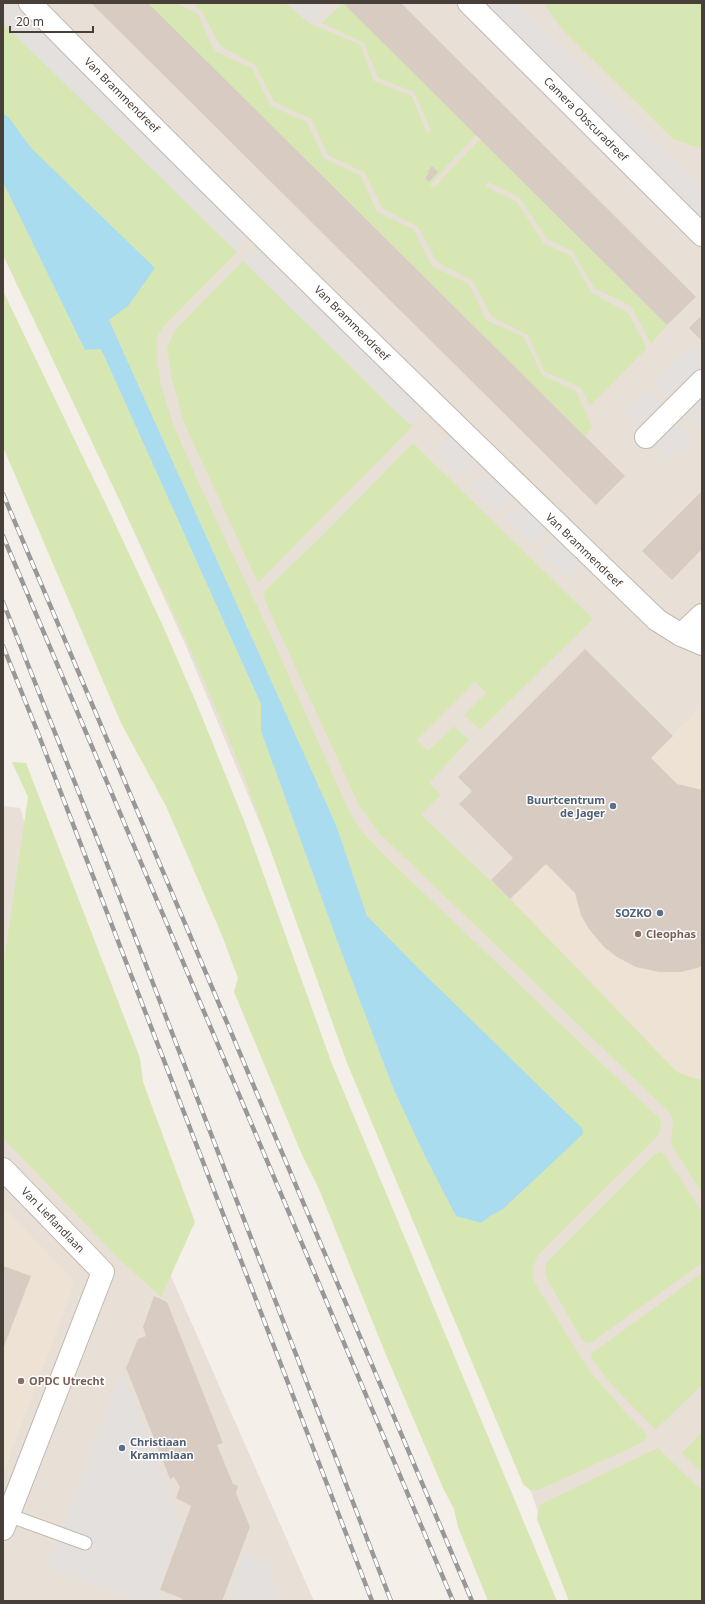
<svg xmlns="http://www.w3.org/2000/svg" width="705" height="1604" viewBox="0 0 705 1604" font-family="'Noto Sans',sans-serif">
	<rect width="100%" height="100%" fill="#f4efe9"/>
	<g fill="#e8e0d7">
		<polygon points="3,3 702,3 702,1601 569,1601 507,1423 346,1030 186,646 3,245"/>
		<polygon points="3,806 20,808 170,1274 314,1601 3,1601"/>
	</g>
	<g fill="#ede2d4">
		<polygon points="697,710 702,715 702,1080 690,1077 677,1072 510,899"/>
		<polygon points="3,1206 68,1274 72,1279 73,1288 3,1474"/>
	</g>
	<g fill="#d7e7b3">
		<polygon points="148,3 176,3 198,14 214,51 252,68 271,106 307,122 324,158 361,176 377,212 413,229 432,266 469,284 486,320 524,337 542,375 576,391 592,427 585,436"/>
		<polygon points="195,3 286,3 309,23 361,45 374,81 412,96 428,135 431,131 414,92 378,78 364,43 322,23 343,3 476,135 430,185 433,188 480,139 667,325 651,344 631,306 594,288 572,251 547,239 519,197 488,182 485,186 517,202 544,244 570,255 591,292 628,313 647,348 590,406 581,388 544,371 528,335 492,317 473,281 437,262 418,227 382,208 365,173 328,155 311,119 274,102 255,65 220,46 202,11 195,6"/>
		<polygon points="544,3 702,3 702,149 673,139 560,27"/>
		<path d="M3,23L237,252L164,326L158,335L157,358L161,385L173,424L197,479L267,627L349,811L359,828L384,855L660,1119C662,1127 661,1132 656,1138L539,1254C533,1265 532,1271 535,1283L589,1370L624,1411L646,1433L647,1438L637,1445L543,1488L531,1491L523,1484L347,1063L242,771L220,718L188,644L3,255V182L85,350L101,349L261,704V731L341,951L394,1090L424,1154L456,1216L481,1223L490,1216L502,1210L582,1134V1129L418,968L367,916L336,825L109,320L128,306L32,149L9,118L3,113Z"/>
		<polygon points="243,261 413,426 259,582 257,581 184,423 172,380 167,347 175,330"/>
		<polygon points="3,291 111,515 162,624 196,702 245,823 332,1064 557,1601 488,1601 458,1527 454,1509 444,1490 386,1355 319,1189 302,1155 234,992 238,978 221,933 166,806 121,723 3,447"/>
		<polygon points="413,443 593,619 480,730 464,715 486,693 475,682 417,740 428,751 454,726 469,740 429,783 441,795 421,815 510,899 677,1072 690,1077 702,1080 702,1193 671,1144 673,1123 672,1116 667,1110 378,832 359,805 264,599 265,590 316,542"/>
		<polygon points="12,762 26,763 140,1058 143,1082 195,1222 161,1297 120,1260 3,1138 3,967 28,797"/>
		<path d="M660,1152L664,1154L702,1212V1263L592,1342L588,1343L582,1340L547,1279C544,1271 544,1267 549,1260L655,1154Z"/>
		<polygon points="702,1273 702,1385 656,1429 654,1428 609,1382 591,1357 591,1354"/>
		<polygon points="702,1432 702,1473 682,1453"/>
		<polygon points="658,1448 702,1491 702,1601 569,1601 537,1519 538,1510 541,1504"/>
	</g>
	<g fill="#e3e0de">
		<polygon points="3,3 11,3 249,235 235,250 3,23"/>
		<polygon points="286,3 328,3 309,23"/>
		<polygon points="486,3 516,3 702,187 702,221"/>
		<polygon points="258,247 423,410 409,424 243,261"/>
		<polygon points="691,344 702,356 702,367 670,399 654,382"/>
		<polygon points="646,389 662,406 640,428 623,412"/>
		<polygon points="702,393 702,427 700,429 683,412"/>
		<polygon points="676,420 693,437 670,459 654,443"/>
		<polygon points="449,436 475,461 460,477 434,451"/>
		<polygon points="486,471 512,496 497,512 471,487"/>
		<polygon points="520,505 547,530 531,545 506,520"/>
		<polygon points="555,538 581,563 566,578 540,554"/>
		<polygon points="122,1371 182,1525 156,1596 169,1601 126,1601 128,1597 46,1567"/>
		<polygon points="244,1553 266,1561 281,1601 226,1601"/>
	</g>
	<polygon fill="#a8dcee" points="3,113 9,118 32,149 155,268 128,306 109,320 336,825 367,916 418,968 582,1128 583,1134 502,1210 490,1216 481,1223 456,1216 424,1154 394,1090 341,951 261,731 261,704 101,349 85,350 3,182"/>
	<g fill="#d8ccc2">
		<polygon points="91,3 148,3 625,476 596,505"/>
		<polygon points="343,3 401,3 696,297 667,325"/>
		<polygon points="432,166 438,172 429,182 425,178 429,173 427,172"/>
		<polygon points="700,317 702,320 702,341 689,328"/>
		<polygon points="702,491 702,549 672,580 642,551"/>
		<polygon points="585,649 673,736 651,758 677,784 702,790 702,966 697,968 681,972 659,972 636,967 617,957 604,947 589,929 581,915 575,893 546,864 510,899 491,880 513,858 459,804 472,791 458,777"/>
		<polygon points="3,1266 31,1276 3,1349"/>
		<polygon points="154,1296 167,1302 223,1443 217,1445 233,1484 238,1486 236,1493 250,1527 222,1601 183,1601 181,1598 160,1590 191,1506 176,1498 180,1487 174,1477 170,1479 126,1368 138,1339 146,1336 143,1327"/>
	</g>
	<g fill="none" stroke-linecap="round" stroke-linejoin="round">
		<g stroke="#c2b8af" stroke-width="15">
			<polyline id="service" points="8,1515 85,1543"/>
		</g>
		<g stroke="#c2b8af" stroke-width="24">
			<g id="minor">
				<path d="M30,3C235,212 446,416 657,620L681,635L702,644"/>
				<polyline points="469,3 702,235"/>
				<polyline points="646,437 702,381"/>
				<polyline points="681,635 702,615"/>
				<polyline points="3,1169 103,1272 3,1529"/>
			</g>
		</g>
		<use href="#service" stroke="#fff" stroke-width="13"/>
		<use href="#minor" stroke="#fff" stroke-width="22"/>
		<g stroke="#989898" stroke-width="4.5">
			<g id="rail">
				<polyline points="3,494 472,1601"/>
				<polyline points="3,536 453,1601"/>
				<polyline points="3,602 102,851 391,1601"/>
				<polyline points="3,646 36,728 372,1601"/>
			</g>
		</g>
		<use href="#rail" stroke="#fff" stroke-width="3" stroke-dasharray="9" stroke-linecap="butt"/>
	</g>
	<g fill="#5c6f8a" stroke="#fff" stroke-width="1.5">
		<circle cx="613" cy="806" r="4"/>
		<circle cx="660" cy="913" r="4"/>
		<circle cx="122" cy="1448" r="4"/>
	</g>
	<g fill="#8d6e63" stroke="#fff" stroke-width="1.5">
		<circle cx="638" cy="934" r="4"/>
		<circle cx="21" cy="1381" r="4"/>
	</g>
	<g text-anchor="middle" stroke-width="3" stroke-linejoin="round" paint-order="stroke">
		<g font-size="11" fill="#483f38" stroke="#fff">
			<text transform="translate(122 95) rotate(45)" y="4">Van Brammendreef</text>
			<text transform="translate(586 119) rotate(45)" y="4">Camera Obscuradreef</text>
			<text transform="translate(352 323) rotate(45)" y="4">Van Brammendreef</text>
			<text transform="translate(584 550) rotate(44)" y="4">Van Brammendreef</text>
			<text transform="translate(53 1220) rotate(46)" y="4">Van Lieflandlaan</text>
		</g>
		<g font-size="11" font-weight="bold" fill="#4e5e75" stroke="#fff" text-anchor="end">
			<text x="605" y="804">Buurtcentrum<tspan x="605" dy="13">de Jager</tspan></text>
			<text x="652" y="917">SOZKO</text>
			<text x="130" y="1446" text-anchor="start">Christiaan<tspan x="130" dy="13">Krammlaan</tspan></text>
		</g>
		<g font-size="11" font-weight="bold" fill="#785e54" stroke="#fff" text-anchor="start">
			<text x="646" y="938">Cleophas</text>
			<text x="29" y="1385">OPDC Utrecht</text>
		</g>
	</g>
	<rect width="705" height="1604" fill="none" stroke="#483f38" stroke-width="8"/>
	<path d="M10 26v6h83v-6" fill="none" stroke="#483f38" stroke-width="2"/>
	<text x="16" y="26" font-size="12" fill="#483f38" stroke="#ffffff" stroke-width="3" paint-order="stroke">20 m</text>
</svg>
